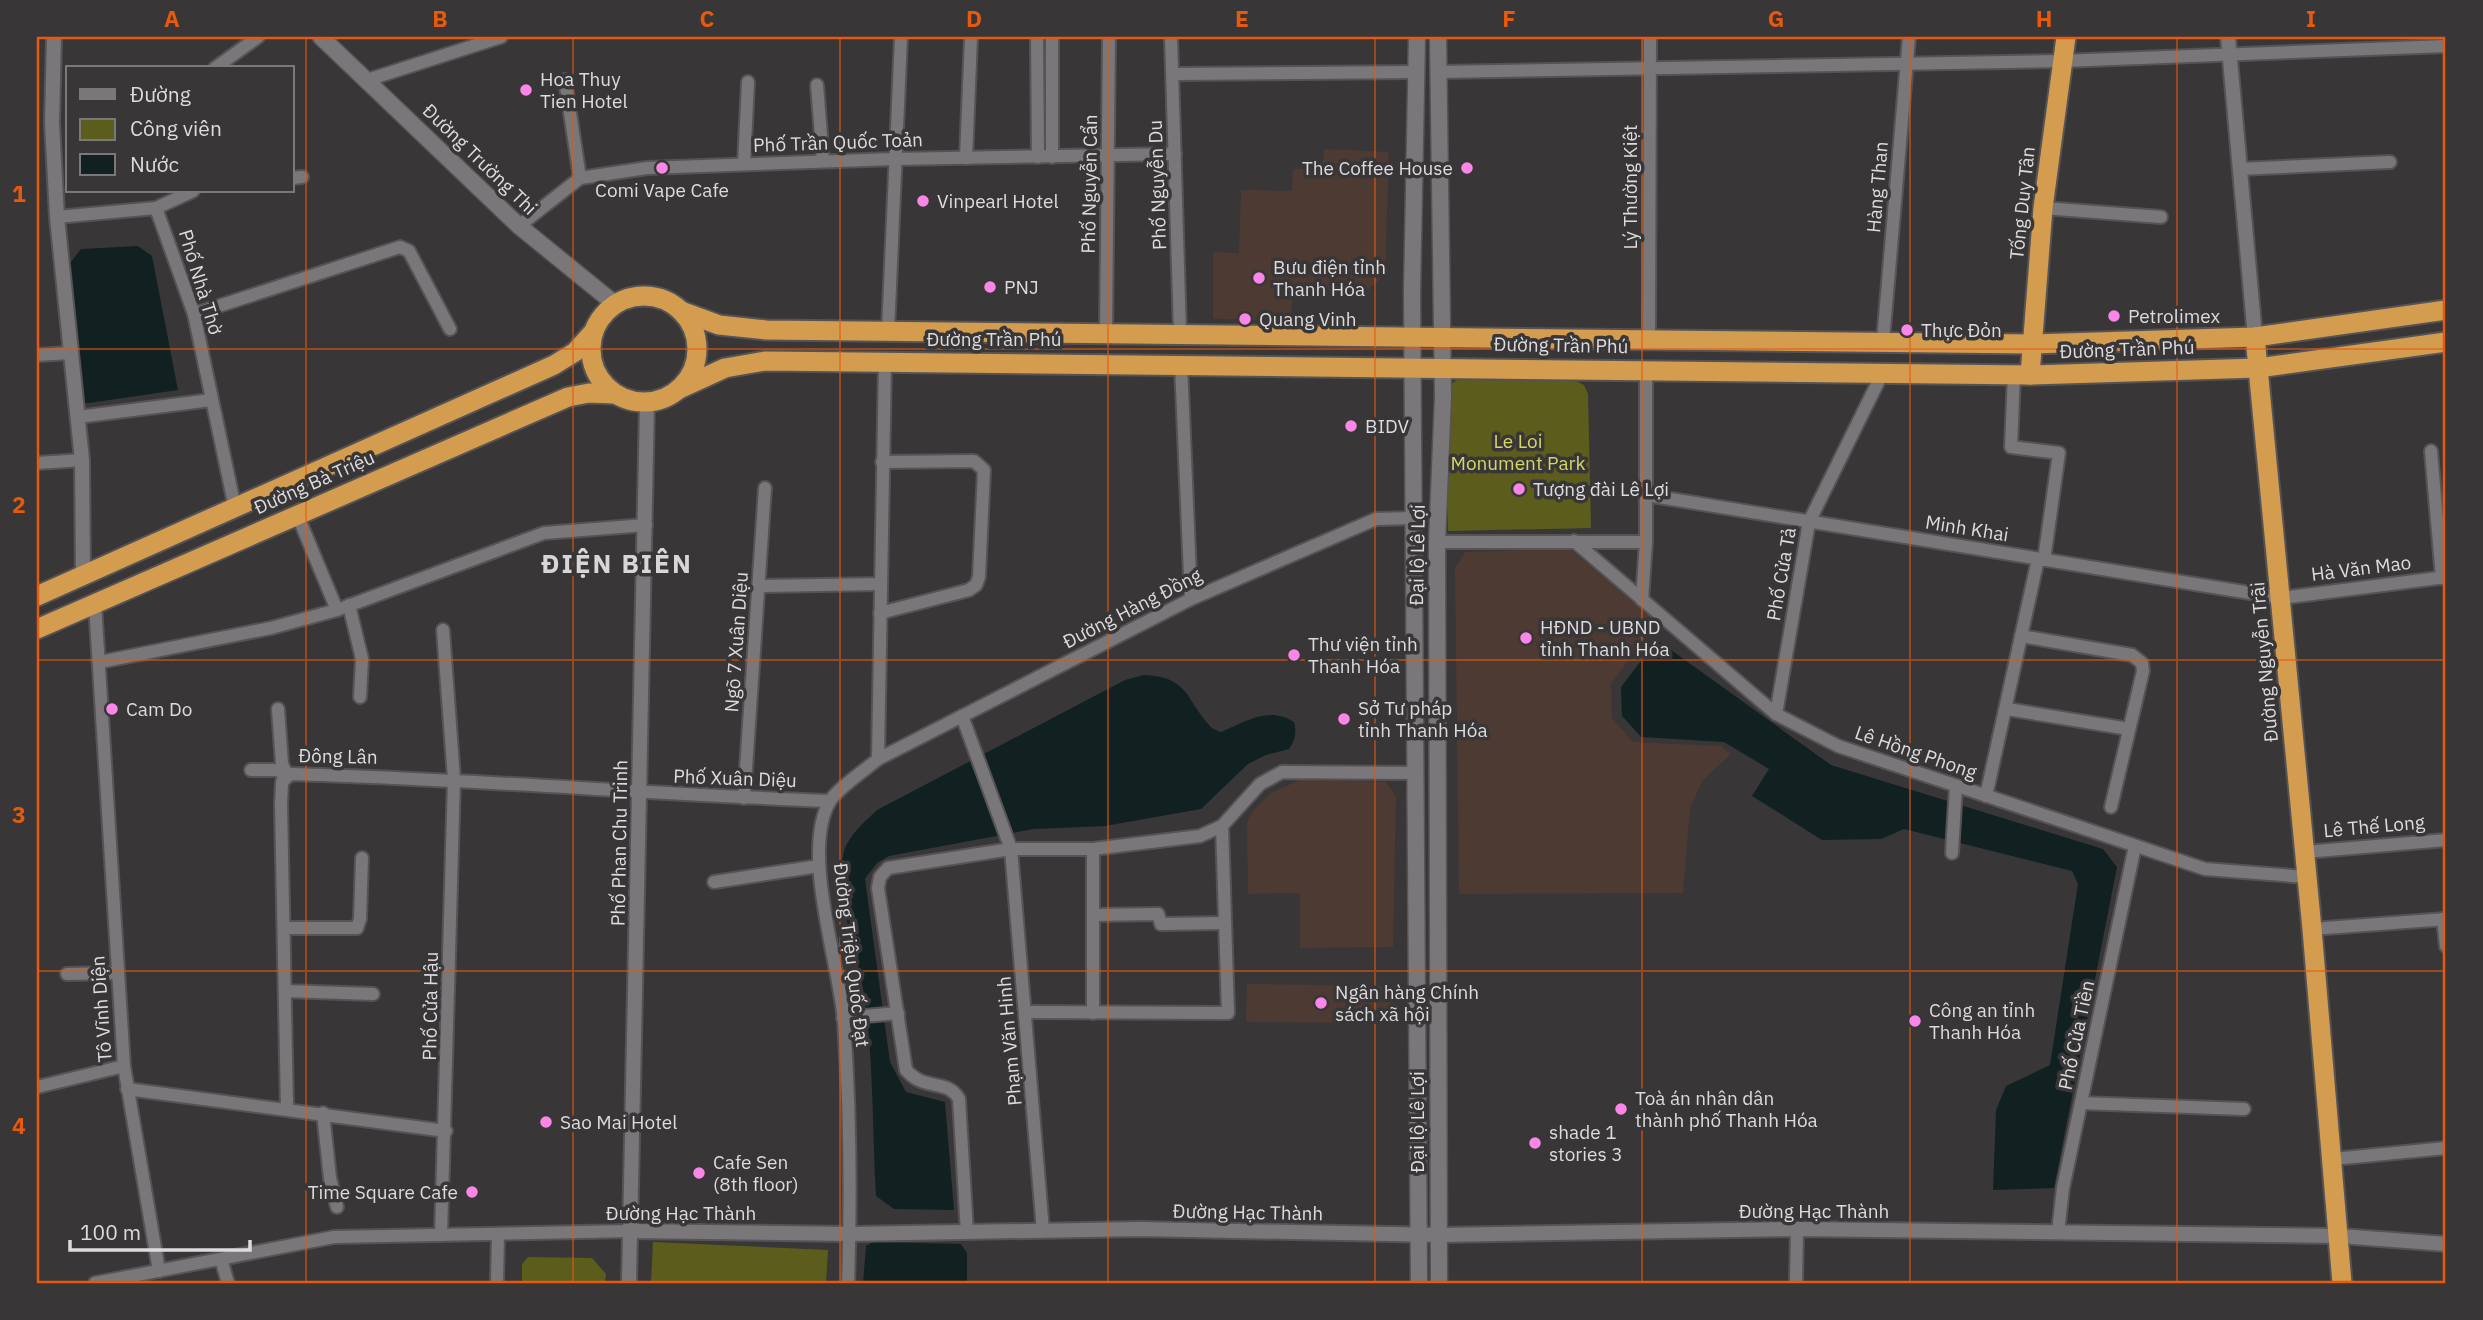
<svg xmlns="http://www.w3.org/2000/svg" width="2483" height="1320" viewBox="0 0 2483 1320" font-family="'IBM Plex Sans',sans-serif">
	<rect width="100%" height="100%" fill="#393638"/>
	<g fill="#4d3a33">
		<polygon points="1324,149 1389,152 1385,275 1368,290 1293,292 1291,316 1287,320 1213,319 1213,252 1239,253 1241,190 1292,191 1293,169 1322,169"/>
		<polygon points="1570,549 1657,622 1611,684 1612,718 1633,742 1721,746 1731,754 1703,780 1690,808 1683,893 1459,894 1455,568 1465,552"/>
		<polygon points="1302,779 1386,782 1396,796 1393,947 1300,948 1300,893 1248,894 1247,823 1252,812 1271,793"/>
		<polygon points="1247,984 1395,986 1394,1023 1246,1022"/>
	</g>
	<g fill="#5c5d1c">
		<polygon points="1458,379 1574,380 1584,385 1588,394 1591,528 1448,531 1447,395 1450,385"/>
		<polygon points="653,1242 828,1250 826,1283 651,1283"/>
		<polygon points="528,1257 592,1258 606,1274 605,1283 522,1283 522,1264"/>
	</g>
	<g fill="#112122">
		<polygon points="138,246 152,256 178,390 82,404 70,263 81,249"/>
		<polygon points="1657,640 1831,765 2103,849 2117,867 2054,1188 1993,1190 1996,1110 2006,1086 2050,1065 2078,884 2072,871 1904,829 1881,839 1822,840 1752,796 1769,769 1724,742 1641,737 1622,716 1621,687"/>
		<path d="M1144,675C1191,677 1185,701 1213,729L1221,732C1247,721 1269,706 1294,722C1297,733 1295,740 1289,749L1266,755L1248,764L1201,809L1105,826L1034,829L889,856L877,863L865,879L890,1062L906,1092L945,1102L954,1210L894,1209L876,1196C872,1128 874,1056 863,988C855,944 836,901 843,856C846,837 864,823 877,810L1125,680Z"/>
		<polygon points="873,1242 961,1244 967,1253 967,1283 863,1283 866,1246"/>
	</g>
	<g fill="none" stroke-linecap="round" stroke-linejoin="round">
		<g stroke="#555355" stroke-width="16">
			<g id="minor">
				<polyline points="1037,37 1038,157"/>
				<polyline points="1171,37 1180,333"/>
				<polyline points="215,68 258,37"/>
				<polyline points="1439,72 2062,61 2446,46"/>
				<polyline points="1173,74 1417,72"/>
				<polyline points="367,80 501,37"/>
				<polyline points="565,80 580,178"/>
				<polyline points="817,85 823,161"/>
				<polyline points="1052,157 1052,37"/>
				<polyline points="966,158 971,37"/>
				<polyline points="744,164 748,82"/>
				<polyline points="2239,169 2390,162"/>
				<polyline points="292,178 302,177"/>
				<polyline points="156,208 193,191"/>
				<polyline points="2043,208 2161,217"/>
				<polyline points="57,217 156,208 194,314 235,508"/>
				<polyline points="519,226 580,178 647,168 894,159 1175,154"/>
				<polyline points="194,314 400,247 409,251 450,329"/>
				<polyline points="888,331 901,37"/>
				<polyline points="1106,332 1109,37"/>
				<polyline points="1649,338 1650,37"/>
				<polyline points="1883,341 1909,37"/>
				<polyline points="37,355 70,353"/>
				<polyline points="1181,364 1191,599"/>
				<polyline points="2014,374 2011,447 2059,453 2044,560"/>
				<polyline points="78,417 211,400"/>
				<polyline points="2431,451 2442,578"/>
				<polyline points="37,463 82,460"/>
				<polyline points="1646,495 2281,598 2446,577"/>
				<polyline points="297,514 337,610"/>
				<polyline points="1574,541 1776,714 1838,746 2205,869 2306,877"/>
				<polyline points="1437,542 1646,542"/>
				<polyline points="759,586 880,584"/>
				<polyline points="1642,600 1646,542 1646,368"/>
				<polyline points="95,604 124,1066 159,1271"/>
				<polyline points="349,605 362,659 360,697"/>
				<polyline points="880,613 969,590 976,585 979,577 984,470 974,461 882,462"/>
				<polyline points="2021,636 2132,655 2142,663 2143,671 2111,807"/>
				<polyline points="100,662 271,628 337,610 544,533 646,525"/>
				<polyline points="278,709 282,764 287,775"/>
				<polyline points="2007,709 2129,729"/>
				<polyline points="1776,714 1809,522 1883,372"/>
				<polyline points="962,716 1011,849 1043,1231"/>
				<polyline points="878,759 1191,599 1376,519 1413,518"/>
				<polyline points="251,770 278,770 286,777"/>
				<polyline points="1986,796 2038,559"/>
				<polyline points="744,798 765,488"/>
				<polyline points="2305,852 2446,840"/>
				<polyline points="1952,853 1956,786"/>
				<polyline points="714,882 819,866"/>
				<polyline points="1093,915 1158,914 1161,924 1225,923"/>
				<polyline points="2443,919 2446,946"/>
				<polyline points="284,928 357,928 360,919 362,858"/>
				<polyline points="2312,929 2446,919"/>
				<polyline points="67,974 117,973"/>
				<polyline points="285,991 373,994"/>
				<polyline points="1026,1012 1228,1013 1222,826"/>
				<polyline points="1093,1013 1093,849"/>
				<polyline points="843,1018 898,1013"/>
				<polyline points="37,1087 124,1066"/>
				<polyline points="127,1089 446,1131"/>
				<polyline points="2081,1103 2244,1109"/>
				<path d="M287,1108L281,804L282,782L290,774C470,779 649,794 830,801"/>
				<polyline points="323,1113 330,1178 337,1207"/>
				<polyline points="2333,1159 2446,1148"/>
				<path d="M967,1232L959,1099C947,1078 925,1092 906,1070L878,888L880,877L888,868L1011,849H1093L1200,836L1222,826L1260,784L1282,772L1415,773"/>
				<polyline points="2058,1232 2063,1188 2135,846"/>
				<polyline points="441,1235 454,779 443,630"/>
				<polyline points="221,1259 228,1283"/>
				<polyline points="95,1283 334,1237 630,1231"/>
				<polyline points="497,1283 498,1234"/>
				<path d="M848,1283C851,1197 850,1109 844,1022C840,966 800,851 830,801C837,789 865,770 878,759L885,361"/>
				<polyline points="1796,1283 1797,1229"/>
			</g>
		</g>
		<g stroke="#555355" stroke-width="18">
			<g id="tertiary">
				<polyline points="54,37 52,123 57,217 82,460 83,576"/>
				<polyline points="2228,37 2255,337"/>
				<polyline points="630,1231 850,1234 1140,1229 1439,1235 1797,1229 2340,1236 2446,1244"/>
				<polyline points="629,1283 647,403"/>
			</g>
		</g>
		<g stroke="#555355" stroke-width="19">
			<g id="secondary">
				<polyline points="321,37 519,226 615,304"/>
				<polyline points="1417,37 1412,292 1419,1283"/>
				<polyline points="1438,37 1443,397 1437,542 1439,1283"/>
			</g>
		</g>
		<g stroke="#555355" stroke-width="23">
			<g id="trunk">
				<circle cx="644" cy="349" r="53"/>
				<polyline points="681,311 719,325 766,330 2031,344 2255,337 2446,310"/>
				<polyline points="2255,337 2312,929 2342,1283"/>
				<polyline points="2030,375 2043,208 2066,37"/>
				<polyline points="679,389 725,368 765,361 2030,375 2258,368 2446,342"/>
				<polyline points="37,596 554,365 575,352 594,331"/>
				<polyline points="37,629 568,397 589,393 614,394"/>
			</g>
		</g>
		<use href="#minor" stroke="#7a777a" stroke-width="12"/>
		<use href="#tertiary" stroke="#7a777a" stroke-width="14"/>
		<use href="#secondary" stroke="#7a777a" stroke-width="16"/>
		<use href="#trunk" stroke="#d49c4e" stroke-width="19"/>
	</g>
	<path fill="none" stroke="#e8590c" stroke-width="2" stroke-opacity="0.55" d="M306,37V1283M573,37V1283M840,37V1283M1108,37V1283M1375,37V1283M1642,37V1283M1910,37V1283M2177,37V1283M37,349H2446M37,660H2446M37,971H2446"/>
	<g fill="#fa87e7" stroke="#393638" stroke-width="2.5">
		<circle cx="526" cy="90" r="7"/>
		<circle cx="662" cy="168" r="7"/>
		<circle cx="1467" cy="168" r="7"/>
		<circle cx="923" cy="201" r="7"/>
		<circle cx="1259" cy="278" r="7"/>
		<circle cx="990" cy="287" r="7"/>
		<circle cx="2114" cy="316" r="7"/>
		<circle cx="1245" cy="319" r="7"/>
		<circle cx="1907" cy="330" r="7"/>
		<circle cx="1351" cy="426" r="7"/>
		<circle cx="1519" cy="489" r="7"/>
		<circle cx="1526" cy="638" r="7"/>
		<circle cx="1294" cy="655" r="7"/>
		<circle cx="112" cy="709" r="7"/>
		<circle cx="1344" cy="719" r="7"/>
		<circle cx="1321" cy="1003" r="7"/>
		<circle cx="1915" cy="1021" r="7"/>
		<circle cx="1621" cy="1109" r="7"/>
		<circle cx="546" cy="1122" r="7"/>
		<circle cx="1535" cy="1143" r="7"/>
		<circle cx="699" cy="1173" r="7"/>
		<circle cx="472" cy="1192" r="7"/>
	</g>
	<g text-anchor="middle" stroke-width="7" stroke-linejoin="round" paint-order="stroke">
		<g font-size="19" fill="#dddbdd" stroke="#393638" text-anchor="start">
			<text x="540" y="86">Hoa Thuy<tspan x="540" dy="22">Tien Hotel</tspan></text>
			<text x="1453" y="175" text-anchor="end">The Coffee House</text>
			<text x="662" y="197" text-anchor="middle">Comi Vape Cafe</text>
			<text x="937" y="208">Vinpearl Hotel</text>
			<text x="1273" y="274">Bưu điện tỉnh<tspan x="1273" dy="22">Thanh Hóa</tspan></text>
			<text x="1004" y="294">PNJ</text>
			<text x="2128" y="323">Petrolimex</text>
			<text x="1259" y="326">Quang Vinh</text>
			<text x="1921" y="337">Thực Đỏn</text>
			<text x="1365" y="433">BIDV</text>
			<text x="1533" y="496">Tượng đài Lê Lợi</text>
			<text x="1540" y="634">HĐND - UBND<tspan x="1540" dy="22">tỉnh Thanh Hóa</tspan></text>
			<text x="1308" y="651">Thư viện tỉnh<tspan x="1308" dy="22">Thanh Hóa</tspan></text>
			<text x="1358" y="715">Sở Tư pháp<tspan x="1358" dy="22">tỉnh Thanh Hóa</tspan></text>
			<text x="126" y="716">Cam Do</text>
			<text x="1335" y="999">Ngân hàng Chính<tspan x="1335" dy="22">sách xã hội</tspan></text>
			<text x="1929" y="1017">Công an tỉnh<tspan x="1929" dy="22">Thanh Hóa</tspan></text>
			<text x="1635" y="1105">Toà án nhân dân<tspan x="1635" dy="22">thành phố Thanh Hóa</tspan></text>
			<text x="560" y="1129">Sao Mai Hotel</text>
			<text x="1549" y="1139">shade 1<tspan x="1549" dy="22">stories 3</tspan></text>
			<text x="713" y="1169">Cafe Sen<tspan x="713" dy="22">(8th floor)</tspan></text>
			<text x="458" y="1199" text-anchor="end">Time Square Cafe</text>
		</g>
		<g font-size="19" fill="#dddbdd" stroke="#393638">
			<text transform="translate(838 142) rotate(-2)" y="7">Phố Trần Quốc Toản</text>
			<text transform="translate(480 159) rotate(44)" y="7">Đường Trường Thi</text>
			<text transform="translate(1089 184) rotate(-89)" y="7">Phố Nguyễn Cẩn</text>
			<text transform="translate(1157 185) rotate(-92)" y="7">Phố Nguyễn Du</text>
			<text transform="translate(1630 187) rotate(-90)" y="7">Lý Thường Kiệt</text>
			<text transform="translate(1877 187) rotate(-85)" y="7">Hàng Than</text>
			<text transform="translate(2022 203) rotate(-84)" y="7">Tống Duy Tân</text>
			<text transform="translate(201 282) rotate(73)" y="7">Phố Nhà Thờ</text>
			<text x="994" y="346">Đường Trần Phú</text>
			<text transform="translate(1561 345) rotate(1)" y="7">Đường Trần Phú</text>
			<text transform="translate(2127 349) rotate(-2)" y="7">Đường Trần Phú</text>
			<text transform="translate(314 482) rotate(-24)" y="7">Đường Bà Triệu</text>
			<text transform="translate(1967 528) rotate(9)" y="7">Minh Khai</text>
			<text transform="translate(1417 555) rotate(-89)" y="7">Đại lộ Lê Lợi</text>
			<text transform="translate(2361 568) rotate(-7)" y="7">Hà Văn Mao</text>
			<text transform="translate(1781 574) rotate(-80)" y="7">Phố Cửa Tả</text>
			<text transform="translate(1132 608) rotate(-27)" y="7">Đường Hàng Đồng</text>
			<text transform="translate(736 642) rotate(-86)" y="7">Ngõ 7 Xuân Diệu</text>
			<text transform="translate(2264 662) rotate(-95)" y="7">Đường Nguyễn Trãi</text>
			<text transform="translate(1916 752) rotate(19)" y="7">Lê Hồng Phong</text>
			<text transform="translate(338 756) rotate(1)" y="7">Đông Lân</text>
			<text transform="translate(735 778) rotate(2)" y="7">Phố Xuân Diệu</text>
			<text transform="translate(2374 826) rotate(-5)" y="7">Lê Thế Long</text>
			<text transform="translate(619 843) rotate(-89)" y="7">Phố Phan Chu Trinh</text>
			<text transform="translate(852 955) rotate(83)" y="7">Đường Triệu Quốc Đạt</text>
			<text transform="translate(430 1006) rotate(-89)" y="7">Phố Cửa Hậu</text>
			<text transform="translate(101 1009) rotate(-94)" y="7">Tô Vĩnh Diện</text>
			<text transform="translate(2076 1035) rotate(-78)" y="7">Phố Cửa Tiền</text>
			<text transform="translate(1009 1041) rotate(-95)" y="7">Phạm Văn Hinh</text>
			<text transform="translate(1417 1122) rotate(-90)" y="7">Đại lộ Lê Lợi</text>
			<text x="1814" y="1218">Đường Hạc Thành</text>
			<text transform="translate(1248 1212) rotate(1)" y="7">Đường Hạc Thành</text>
			<text x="681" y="1220">Đường Hạc Thành</text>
		</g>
		<g font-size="19" fill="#d4d762" stroke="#393638">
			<text x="1518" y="448">Le Loi<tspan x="1518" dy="22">Monument Park</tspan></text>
		</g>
		<g font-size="26" font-weight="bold" letter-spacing="2" fill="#d9d6d9" stroke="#393638">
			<text x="617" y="573">ĐIỆN BIÊN</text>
		</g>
	</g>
	<rect width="2483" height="1320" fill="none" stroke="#393638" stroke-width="77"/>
	<rect x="66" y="66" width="228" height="126" fill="#393638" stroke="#7b787a" stroke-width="2"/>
	<rect x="80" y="89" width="35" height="10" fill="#7a777a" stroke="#7b787a" stroke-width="2"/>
	<text x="130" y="102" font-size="21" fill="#dddbdd">Đường</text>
	<rect x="80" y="119" width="35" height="21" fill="#5c5d1c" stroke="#7b787a" stroke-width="2"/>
	<text x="130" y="136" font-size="21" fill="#dddbdd">Công viên</text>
	<rect x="80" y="154" width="35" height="21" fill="#112122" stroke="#7b787a" stroke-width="2"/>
	<text x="130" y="172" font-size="21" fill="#dddbdd">Nước</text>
	<path d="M70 1240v10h180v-10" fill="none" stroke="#dddbdd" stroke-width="3.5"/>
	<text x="80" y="1240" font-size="21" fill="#dddbdd" stroke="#393638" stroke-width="5" paint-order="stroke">100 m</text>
	<rect x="38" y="38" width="2406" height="1244" fill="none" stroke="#e8590c" stroke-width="2.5"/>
	<g font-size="23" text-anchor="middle" font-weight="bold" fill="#e8590c">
		<text x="172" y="27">A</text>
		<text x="440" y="27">B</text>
		<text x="707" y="27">C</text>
		<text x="974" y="27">D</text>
		<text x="1242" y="27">E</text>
		<text x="1509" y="27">F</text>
		<text x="1776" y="27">G</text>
		<text x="2044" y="27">H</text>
		<text x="2311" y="27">I</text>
		<text x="19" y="202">1</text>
		<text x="19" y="513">2</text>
		<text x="19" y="823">3</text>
		<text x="19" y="1134">4</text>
	</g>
</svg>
